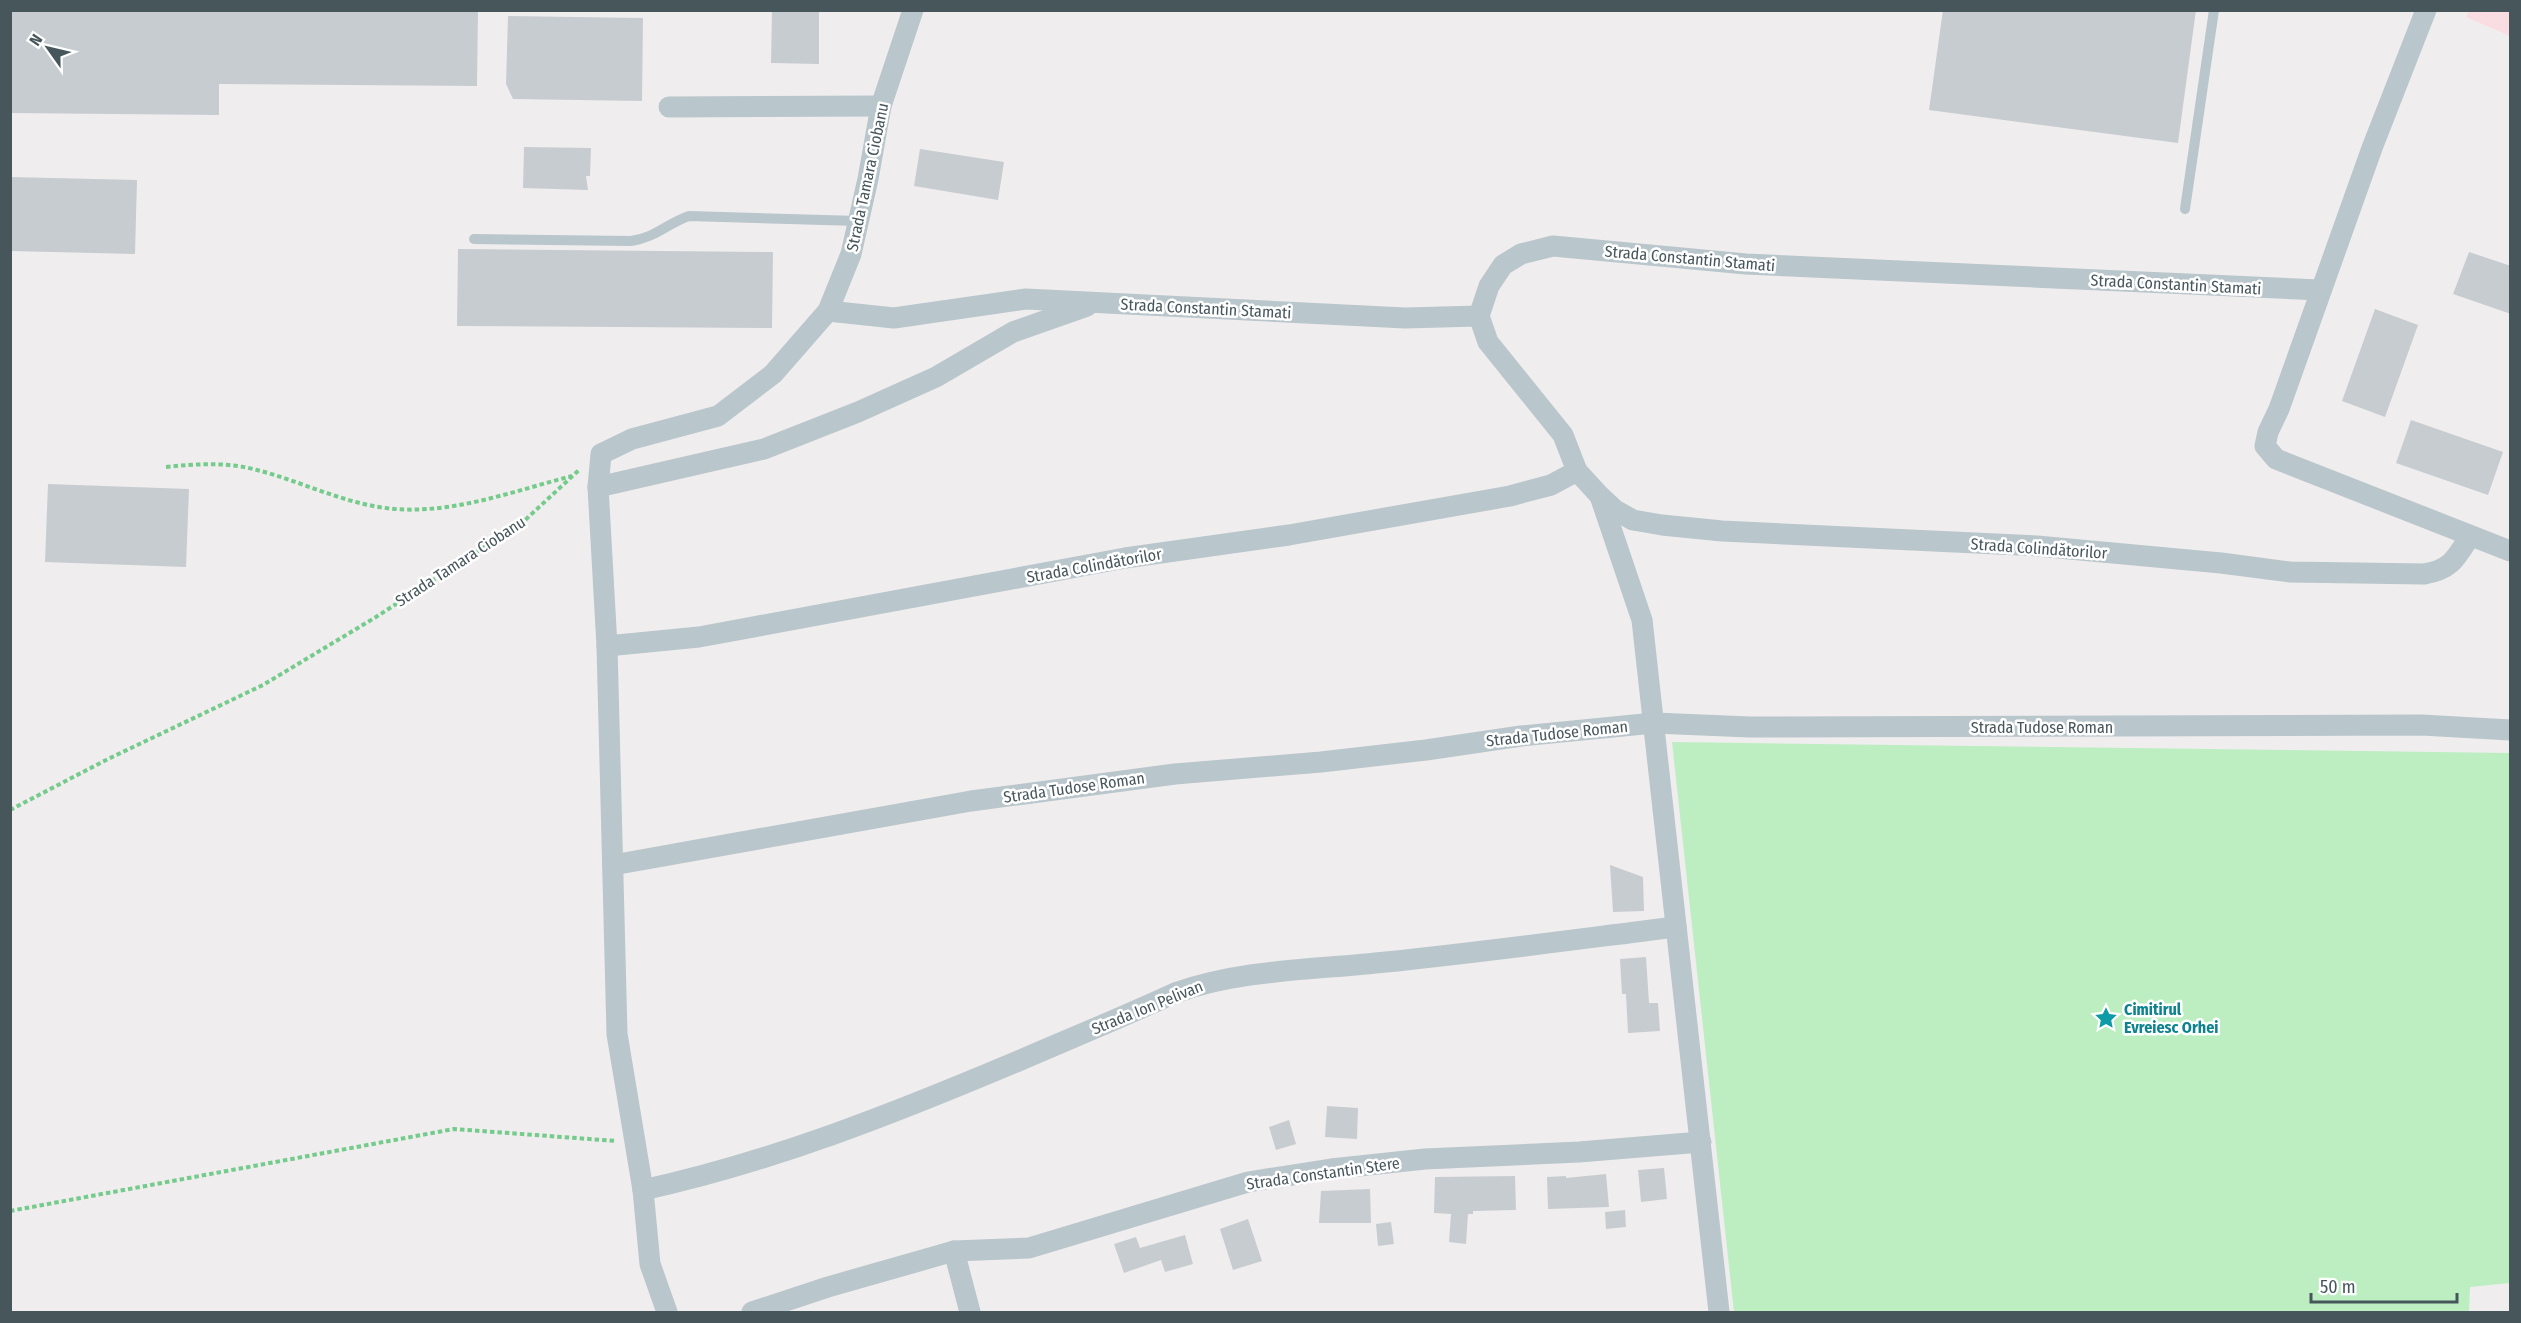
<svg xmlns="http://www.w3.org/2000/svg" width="2521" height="1323" viewBox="0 0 2521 1323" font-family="'Fira Sans Condensed',sans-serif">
	<rect width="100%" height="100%" fill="#f0edee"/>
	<polygon fill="#fadde2" points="2469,11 2510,11 2510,36 2466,17"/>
	<polygon fill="#bceec2" points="1672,742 2510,753 2510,1283 2470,1287 2469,1312 1734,1312"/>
	<g fill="#c7ccd0">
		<polygon points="10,10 478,10 477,86 219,84 219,115 10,113"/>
		<polygon points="772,10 819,10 819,64 771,63"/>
		<polygon points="1943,10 2196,10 2178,143 1929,110"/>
		<polygon points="508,16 643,18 642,101 513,99 506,84"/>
		<polygon points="524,147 591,148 590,176 586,176 588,190 523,188"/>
		<polygon points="920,149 1004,162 998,200 914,186"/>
		<polygon points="10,177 137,180 135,254 10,251"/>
		<polygon points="458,249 773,252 772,328 457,326"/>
		<polygon points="2469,252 2511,266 2511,314 2453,294"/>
		<polygon points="2375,309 2418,325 2385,417 2342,401"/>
		<polygon points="2411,420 2503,452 2488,495 2396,463"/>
		<polygon points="48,484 189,489 186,567 45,562"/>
		<polygon points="1610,865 1643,877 1644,911 1613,912"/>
		<polygon points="1646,957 1649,1003 1658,1003 1660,1031 1628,1033 1626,994 1622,994 1620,959"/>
		<polygon points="1327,1106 1358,1108 1357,1139 1325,1137"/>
		<polygon points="1289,1120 1296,1144 1276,1150 1269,1127"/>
		<polygon points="1664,1168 1667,1199 1641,1202 1638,1170"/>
		<polygon points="1606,1174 1609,1207 1548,1209 1547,1177 1566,1176 1566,1178"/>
		<polygon points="1515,1176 1516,1210 1473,1211 1473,1214 1468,1214 1466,1244 1449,1242 1451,1214 1434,1213 1435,1177"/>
		<polygon points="1370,1189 1371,1223 1319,1223 1321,1191"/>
		<polygon points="1625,1210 1626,1227 1606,1229 1605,1212"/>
		<polygon points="1248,1219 1262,1261 1233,1270 1220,1229"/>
		<polygon points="1391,1222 1394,1244 1378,1246 1376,1224"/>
		<polygon points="1185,1235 1193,1264 1165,1272 1161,1260 1124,1273 1114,1244 1136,1237 1140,1248"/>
	</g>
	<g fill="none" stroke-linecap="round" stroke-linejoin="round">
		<g stroke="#74cb8b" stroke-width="4" stroke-dasharray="4.5 3" stroke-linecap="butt">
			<path d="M166,467C196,464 224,462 253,469C295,479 336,500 379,507C443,518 510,492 572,476"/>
			<polyline points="10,810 108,759 263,685 376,617 523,522 579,470"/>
			<polyline points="10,1211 454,1129 616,1141"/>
		</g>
		<g stroke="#b9c6cb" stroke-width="10">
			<polyline points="2185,209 2214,10"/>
			<path d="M474,239L631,241C657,237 666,224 689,216L859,221"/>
		</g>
		<g stroke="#b9c6cb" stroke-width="21">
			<polyline points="2426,10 2372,148 2279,409 2268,432 2265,446 2276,459 2510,551"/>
			<polyline points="669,107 881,106"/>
			<polyline points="828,311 894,318 1026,299 1405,318 1479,316 1489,286 1503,265 1521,254 1553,246 1746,264 2320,290"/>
			<polyline points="1479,316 1488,342 1563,435 1577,471 1600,496 1642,620 1719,1312"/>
			<polyline points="598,487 764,449 858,412 936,377 1013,332 1087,306"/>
			<path d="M1601,497L1615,510L1633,520L1662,525L1722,531L2037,546L2221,563L2290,572L2424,574C2451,570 2456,558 2470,536"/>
			<polyline points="607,646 699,637 1125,558 1289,535 1510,496 1551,485 1577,471"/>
			<polyline points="613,865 971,801 1175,774 1321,762 1426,750 1521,736 1654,723 1750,727 2422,725 2510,730"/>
			<path d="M643,1190C772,1162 895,1113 1016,1062C1069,1039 1123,1017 1175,993C1242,969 1315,970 1386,962C1483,952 1579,939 1676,927"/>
			<polyline points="954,1251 970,1312"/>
			<polyline points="667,1312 650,1264 643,1190 617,1034 607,646 598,487 601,454 632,439 718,416 773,374 828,311 851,254 868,179 881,106 913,10"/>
			<polyline points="752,1312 828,1287 954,1251 1029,1248 1248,1182 1331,1169 1425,1159 1579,1152 1701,1142"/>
		</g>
	</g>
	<defs>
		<g id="sight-bare" transform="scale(1.8)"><path d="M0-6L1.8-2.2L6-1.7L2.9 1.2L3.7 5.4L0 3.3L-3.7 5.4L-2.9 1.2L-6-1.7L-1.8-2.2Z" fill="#0f9aa8" stroke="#fff" stroke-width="2.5" paint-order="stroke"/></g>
	</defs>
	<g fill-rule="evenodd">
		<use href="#sight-bare" x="2106" y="1018"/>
	</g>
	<g text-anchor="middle" stroke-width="5" stroke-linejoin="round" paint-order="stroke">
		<g font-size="16" fill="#46565b" stroke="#fff">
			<text transform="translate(867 177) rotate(-78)" y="6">Strada Tamara Ciobanu</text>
			<text transform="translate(1690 258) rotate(5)" y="6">Strada Constantin Stamati</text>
			<text transform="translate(2176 284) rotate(3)" y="6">Strada Constantin Stamati</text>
			<text transform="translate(1206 308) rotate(3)" y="6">Strada Constantin Stamati</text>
			<text transform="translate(2039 548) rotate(4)" y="6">Strada Colindătorilor</text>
			<text transform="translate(460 561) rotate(-33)" y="6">Strada Tamara Ciobanu</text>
			<text transform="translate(1094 565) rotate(-10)" y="6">Strada Colindătorilor</text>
			<text x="2042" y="733">Strada Tudose Roman</text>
			<text transform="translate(1557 733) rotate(-6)" y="6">Strada Tudose Roman</text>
			<text transform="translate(1074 787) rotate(-8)" y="6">Strada Tudose Roman</text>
			<text transform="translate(1147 1007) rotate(-22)" y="6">Strada Ion Pelivan</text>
			<text transform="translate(1323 1173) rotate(-8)" y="6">Strada Constantin Stere</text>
		</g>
		<g font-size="16" font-weight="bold" fill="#0d838f" stroke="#fff" text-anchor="start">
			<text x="2124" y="1015">Cimitirul<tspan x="2124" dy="18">Evreiesc Orhei</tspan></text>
		</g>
	</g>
	<rect width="2521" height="1323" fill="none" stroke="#46565b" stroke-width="24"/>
	<g transform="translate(48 48) rotate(304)" stroke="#ffffff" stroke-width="4.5" paint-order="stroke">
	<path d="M0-4.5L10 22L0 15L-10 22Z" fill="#46565b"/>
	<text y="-9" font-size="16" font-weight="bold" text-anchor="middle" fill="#46565b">N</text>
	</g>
	<path d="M2311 1293v9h146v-9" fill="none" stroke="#46565b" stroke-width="3"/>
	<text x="2320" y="1293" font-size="18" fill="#46565b" stroke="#ffffff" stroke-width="4.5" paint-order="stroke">50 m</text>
</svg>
